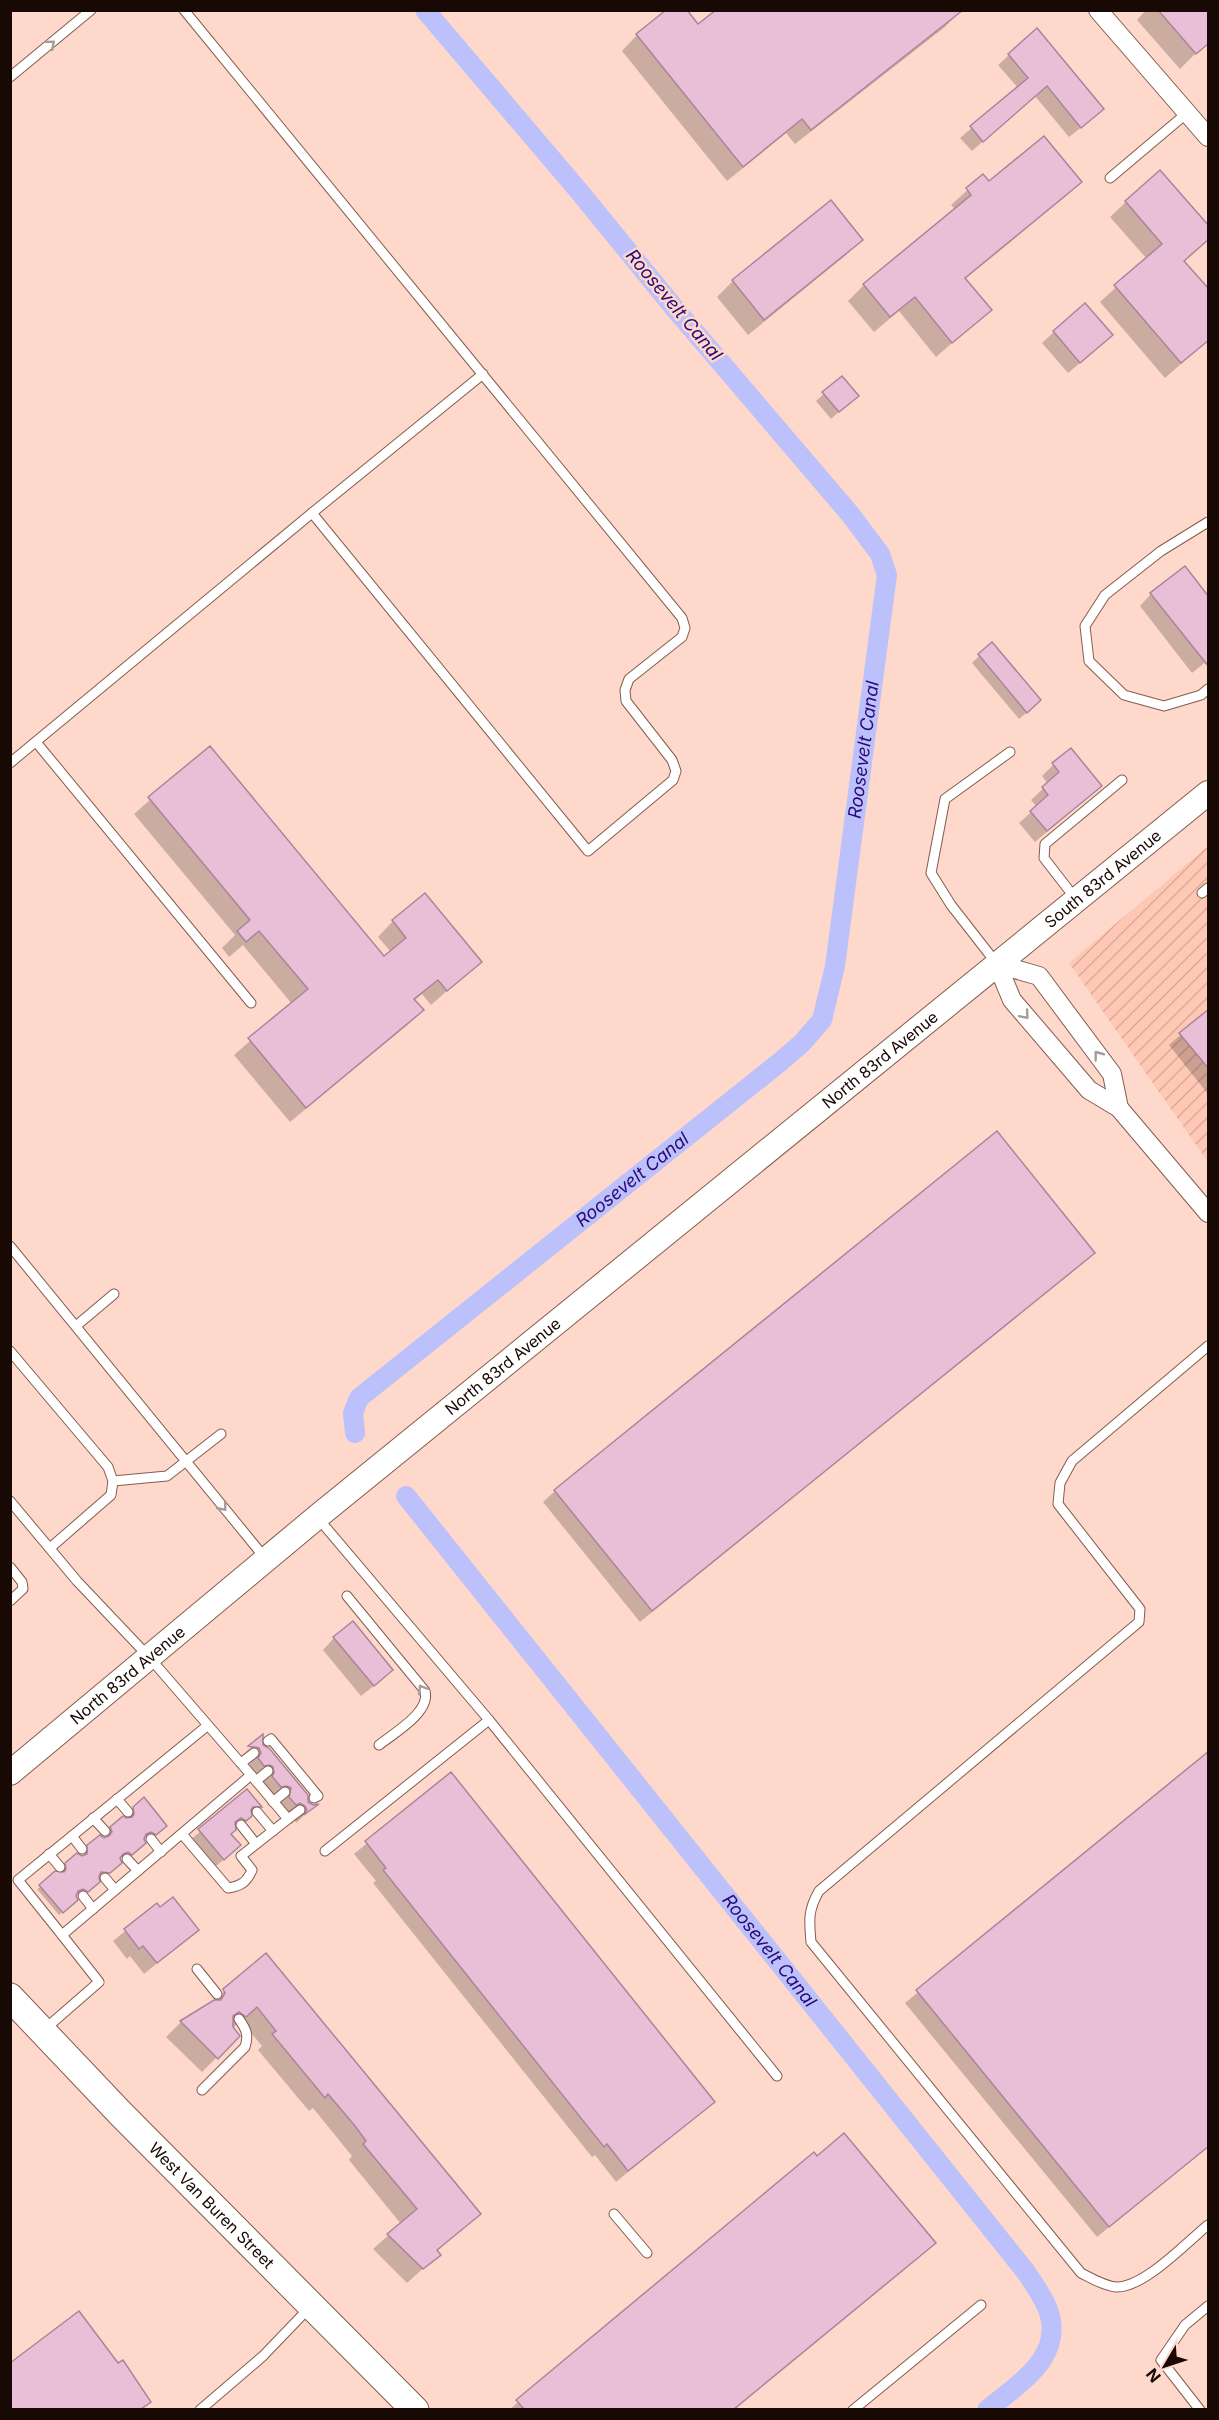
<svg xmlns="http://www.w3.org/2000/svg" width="1219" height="2420" viewBox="0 0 1219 2420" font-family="Inter,sans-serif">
	<defs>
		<pattern id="industrial-furrows" width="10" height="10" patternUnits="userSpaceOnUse" patternTransform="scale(1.5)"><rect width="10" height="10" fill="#ffc8b4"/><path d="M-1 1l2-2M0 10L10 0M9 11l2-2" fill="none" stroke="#daaa99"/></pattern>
	</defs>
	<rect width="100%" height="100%" fill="#fed8ca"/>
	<polygon fill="url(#industrial-furrows)" points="1208,846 1208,1162 1069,963"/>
	<g fill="#0003">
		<polygon points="1146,10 1208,10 1208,41 1180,69 1137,20"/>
		<polygon points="960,11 945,27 795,144 786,133 727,181 622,51 637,35 698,26"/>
		<polygon points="1009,55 1092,119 1069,137 1035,96 972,151 960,138 1018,88 998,65"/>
		<polygon points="983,176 988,183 1080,182 1065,197 964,280 990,310 936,357 899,311 874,332 848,301 864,285 956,210 951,205"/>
		<polygon points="831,202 861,240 846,255 748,335 717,297 733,281"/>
		<polygon points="1126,202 1208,238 1183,262 1208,340 1165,378 1100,302 1147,259 1110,217"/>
		<polygon points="1054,332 1099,347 1068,373 1042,343"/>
		<polygon points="842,378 849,403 831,419 816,401"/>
		<polygon points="1151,594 1208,660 1192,673 1140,606"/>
		<polygon points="979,656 1032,708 1019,719 972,663"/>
		<polygon points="209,748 384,958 391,952 378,937 393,921 480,962 431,1005 422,994 414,1001 422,1010 406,1026 290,1122 234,1055 292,1004 243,945 229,957 222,948 235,935 134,814"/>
		<polygon points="1053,765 1100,786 1035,842 1019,823 1037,807 1031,800 1048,784 1042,776"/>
		<polygon points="1208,1011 1208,1094 1169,1045"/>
		<polygon points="1093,1253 640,1622 543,1502 555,1491"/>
		<polygon points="334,1638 380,1681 361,1696 323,1650"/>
		<polygon points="261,1738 261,1746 307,1802 314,1806 296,1823 294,1817 278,1809 275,1796 264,1786 262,1779 247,1771 250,1765 248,1760 239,1758"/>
		<polygon points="1208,1753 1208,2146 1097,2237 905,2003"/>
		<polygon points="451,1774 713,2102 616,2182 595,2155 592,2157 373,1883 376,1881 354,1854"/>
		<polygon points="247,1791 260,1807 229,1834 227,1857 211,1870 188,1842"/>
		<polygon points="143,1800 162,1829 152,1837 144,1836 141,1846 128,1857 120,1856 117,1867 105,1876 97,1875 94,1885 84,1894 76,1893 72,1903 59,1915 37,1889 64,1874 63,1868 66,1864 84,1857 85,1850 88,1846 109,1837 108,1831 111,1828 132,1819 130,1812"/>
		<polygon points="157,1905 160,1909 197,1930 144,1974 130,1956 127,1959 113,1941"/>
		<polygon points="266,1955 479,2214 437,2251 439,2254 407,2283 373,2249 401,2224 349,2160 352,2156 313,2108 309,2111 258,2050 262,2046 241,2021 233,2028 238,2036 202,2072 166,2037 181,2022 210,2004"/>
		<polygon points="813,2154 934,2243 734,2410 509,2410"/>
		<polygon points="10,2365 117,2365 149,2402 141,2410 10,2410"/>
	</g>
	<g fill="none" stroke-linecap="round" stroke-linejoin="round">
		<g stroke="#bcc1fb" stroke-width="20">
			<path id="s1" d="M355,1433L353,1413L359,1398L780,1062L802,1043L822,1020L835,966L887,575L880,554L850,514L676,310L578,190L425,10"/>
			<path id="s2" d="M406,1496L1026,2272C1033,2283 1042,2295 1047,2307C1067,2356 1019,2383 987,2410"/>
		</g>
	</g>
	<g fill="#e9bfd8" stroke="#ab849c" stroke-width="1.5">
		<polygon points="666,10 687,10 698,24 716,10 963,10 811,130 802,119 743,167 636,34"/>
		<polygon points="1158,10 1209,10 1209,43 1196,54"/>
		<polygon points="1037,28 1104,109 1081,128 1047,86 983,142 970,126 1028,78 1008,54"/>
		<polygon points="1044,136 1082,182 965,278 992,310 952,343 915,297 890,317 863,284 971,195 966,188 983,174 989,181"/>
		<polygon points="1160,170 1209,226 1209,239 1184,261 1209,289 1209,340 1181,363 1114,285 1162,244 1125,201"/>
		<polygon points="831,200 863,240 764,320 732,280"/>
		<polygon points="1085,303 1113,335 1080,363 1053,331"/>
		<polygon points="842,376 859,396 839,412 822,392"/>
		<polygon points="1185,566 1209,597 1209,667 1150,593"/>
		<polygon points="992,642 1041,700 1027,713 978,654"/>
		<polygon points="210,746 384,956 406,938 392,920 425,893 482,962 447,991 438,980 414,999 424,1010 306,1108 248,1038 308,989 259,931 246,942 237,931 250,920 148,797"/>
		<polygon points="1071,748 1102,786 1047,831 1030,811 1048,795 1042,787 1059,772 1052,763"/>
		<polygon points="1209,1009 1209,1069 1179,1033"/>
		<polygon points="997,1131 1095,1253 652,1611 554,1490"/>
		<polygon points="353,1621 393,1670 374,1686 333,1637"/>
		<polygon points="263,1734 263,1745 269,1748 308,1795 308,1802 313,1805 319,1804 304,1815 307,1810 305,1806 300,1803 296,1805 289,1797 291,1788 287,1786 281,1787 272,1776 274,1773 273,1767 270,1765 264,1766 258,1758 261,1753 259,1748 248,1746"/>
		<polygon points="1209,1751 1209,2146 1109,2227 916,1990"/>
		<polygon points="451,1772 715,2102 628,2171 607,2144 604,2147 466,1974 383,1870 386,1868 365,1841"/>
		<polygon points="247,1789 262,1807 253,1807 251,1810 252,1816 246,1821 241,1818 235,1822 236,1830 231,1834 241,1845 224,1860 198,1829"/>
		<polygon points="144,1797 167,1826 156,1835 151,1832 146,1834 144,1839 146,1843 132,1855 128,1852 123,1854 120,1858 122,1863 110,1873 101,1872 99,1876 100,1882 88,1892 83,1889 78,1891 76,1896 78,1900 63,1913 39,1885 55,1871 64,1872 66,1869 65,1863 77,1853 82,1856 87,1854 87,1845 100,1835 104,1838 109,1836 112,1832 110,1827 123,1816 126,1818 132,1817 134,1814 133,1807"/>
		<polygon points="173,1897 199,1930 157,1963 143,1946 139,1949 124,1929 157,1903 160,1907"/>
		<polygon points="266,1953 481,2214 437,2250 441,2255 423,2269 387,2234 417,2209 363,2144 366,2141 355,2126 328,2094 325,2098 272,2034 276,2031 257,2007 246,2017 239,2012 233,2016 233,2027 240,2036 218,2059 180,2021 214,2000 221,2000 225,1993 223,1989"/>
		<polygon points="844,2133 936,2243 734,2409 524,2409 516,2400 814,2152 817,2156"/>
		<polygon points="79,2311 118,2363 123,2360 151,2402 141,2409 10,2409 10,2363"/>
	</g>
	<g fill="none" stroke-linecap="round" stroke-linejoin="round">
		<g stroke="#855c4d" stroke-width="11">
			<g id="lane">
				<polyline points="184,10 682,618 685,628 682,637 629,679 625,690 626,701 672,760 676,771 673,780 588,851 312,513 483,374"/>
				<polyline points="10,77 91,10"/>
				<polyline points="1110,178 1187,113"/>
				<polyline points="1208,522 1161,551 1105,595 1085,626 1089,661 1124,695 1164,706 1201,695 1208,689"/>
				<polyline points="36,742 251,1003"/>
				<polyline points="10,763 312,513"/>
				<polyline points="1202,893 1208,888"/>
				<polyline points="1075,898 1044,858 1045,844 1122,780"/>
				<polyline points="997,964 951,905 931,873 945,799 1010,752"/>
				<polyline points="10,1246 265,1558"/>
				<polyline points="76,1326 114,1294"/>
				<path d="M1208,1346L1072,1461L1060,1483L1058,1504L1140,1609L1139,1622L819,1891C808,1910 809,1920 811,1942L1081,2273C1091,2278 1104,2286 1116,2287C1144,2288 1187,2242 1208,2225"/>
				<polyline points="10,1351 108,1467 113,1481 111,1495 50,1548"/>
				<polyline points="113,1481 167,1476 221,1434"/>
				<polyline points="10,1501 77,1581 149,1657 251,1775 62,1935 99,1982 45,2029"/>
				<polyline points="317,1517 489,1720 777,2076"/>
				<polyline points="10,1567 22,1582 23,1589 10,1601"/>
				<path d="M347,1596L425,1691C431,1712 394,1733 379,1745"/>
				<polyline points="268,1741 271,1739 318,1796 314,1798"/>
				<polyline points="241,1763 254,1753"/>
				<polyline points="256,1781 268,1771"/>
				<polyline points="117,1799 128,1812"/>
				<polyline points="273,1802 285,1792"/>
				<polyline points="257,1812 273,1831"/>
				<polyline points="93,1818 105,1831"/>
				<polyline points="288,1819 300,1810"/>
				<polyline points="241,1825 256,1844"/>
				<path d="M182,1834L228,1888C241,1886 247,1882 252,1870L241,1856L288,1819L251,1775"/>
				<polyline points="72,1836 82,1849"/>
				<polyline points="151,1839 161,1852"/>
				<polyline points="325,1851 489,1720"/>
				<polyline points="49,1854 60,1867"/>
				<polyline points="127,1859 138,1871"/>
				<polyline points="105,1878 115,1890"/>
				<polyline points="83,1896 93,1909"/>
				<polyline points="62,1935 18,1880 207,1726"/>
				<polyline points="197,1969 217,1994"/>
				<path d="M202,2090L245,2047C249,2035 246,2029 239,2019"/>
				<polyline points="614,2214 647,2253"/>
				<polyline points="200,2410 263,2356 310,2307"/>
				<polyline points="853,2410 981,2305"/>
				<polyline points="1200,2410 1161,2360 1185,2325 1208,2306"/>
			</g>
		</g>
		<g stroke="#855c4d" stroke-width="20">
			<g id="street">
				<polyline points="1098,10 1208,137"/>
				<polyline points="997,964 1012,1000 1089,1090 1119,1108 1208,1213"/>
				<polyline points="997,964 1039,976 1112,1074 1119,1108"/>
			</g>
		</g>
		<g stroke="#855c4d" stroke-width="26">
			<g id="secondary">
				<path id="s3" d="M10,1773L317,1517L1208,793"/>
			</g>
		</g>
		<g stroke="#855c4d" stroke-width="29">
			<g id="primary">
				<path id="s4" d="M10,1997L121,2114L415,2410"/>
			</g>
		</g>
		<use href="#lane" stroke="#fff" stroke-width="9"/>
		<use href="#street" stroke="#fff" stroke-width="18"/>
		<use href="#secondary" stroke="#fff" stroke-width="24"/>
		<use href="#primary" stroke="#fff" stroke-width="27"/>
	</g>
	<defs><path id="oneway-chevron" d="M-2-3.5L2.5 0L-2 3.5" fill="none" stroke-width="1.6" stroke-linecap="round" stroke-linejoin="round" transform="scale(1.5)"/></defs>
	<g stroke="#a39d9b">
		<use href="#oneway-chevron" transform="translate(51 44) rotate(-40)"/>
		<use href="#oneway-chevron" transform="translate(1025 1015) rotate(50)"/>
		<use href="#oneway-chevron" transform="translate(1098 1055) rotate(-127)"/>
		<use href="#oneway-chevron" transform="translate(223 1507) rotate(51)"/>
		<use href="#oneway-chevron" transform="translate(422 1689) rotate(-122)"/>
	</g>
	<g text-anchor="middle" stroke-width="5" stroke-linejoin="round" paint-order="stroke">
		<g font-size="16" fill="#180905" stroke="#fed8ca">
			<text dy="6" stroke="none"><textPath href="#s3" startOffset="1412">South 83rd Avenue</textPath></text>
			<text dy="6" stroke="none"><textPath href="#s3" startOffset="1125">North 83rd Avenue</textPath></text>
			<text dy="6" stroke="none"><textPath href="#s3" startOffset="639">North 83rd Avenue</textPath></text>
			<text dy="6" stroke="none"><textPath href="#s3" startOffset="153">North 83rd Avenue</textPath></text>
			<text dy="6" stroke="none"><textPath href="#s4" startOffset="290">West Van Buren Street</textPath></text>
		</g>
		<g font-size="18" font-style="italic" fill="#280a7b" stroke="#fed8ca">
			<text transform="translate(674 305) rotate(50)" y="6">Roosevelt Canal</text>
			<text dy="6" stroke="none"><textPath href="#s1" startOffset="908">Roosevelt Canal</textPath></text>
			<text dy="6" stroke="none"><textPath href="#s1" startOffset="386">Roosevelt Canal</textPath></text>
			<text dy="6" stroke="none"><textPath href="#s2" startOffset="582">Roosevelt Canal</textPath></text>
		</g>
	</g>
	<rect width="1219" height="2420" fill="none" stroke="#180905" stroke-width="24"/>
	<g transform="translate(1165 2366) rotate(231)" stroke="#fed8ca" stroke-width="4.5" paint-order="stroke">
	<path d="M0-4.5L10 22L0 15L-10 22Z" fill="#180905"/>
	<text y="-9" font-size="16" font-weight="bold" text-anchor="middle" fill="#180905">N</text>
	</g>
</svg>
